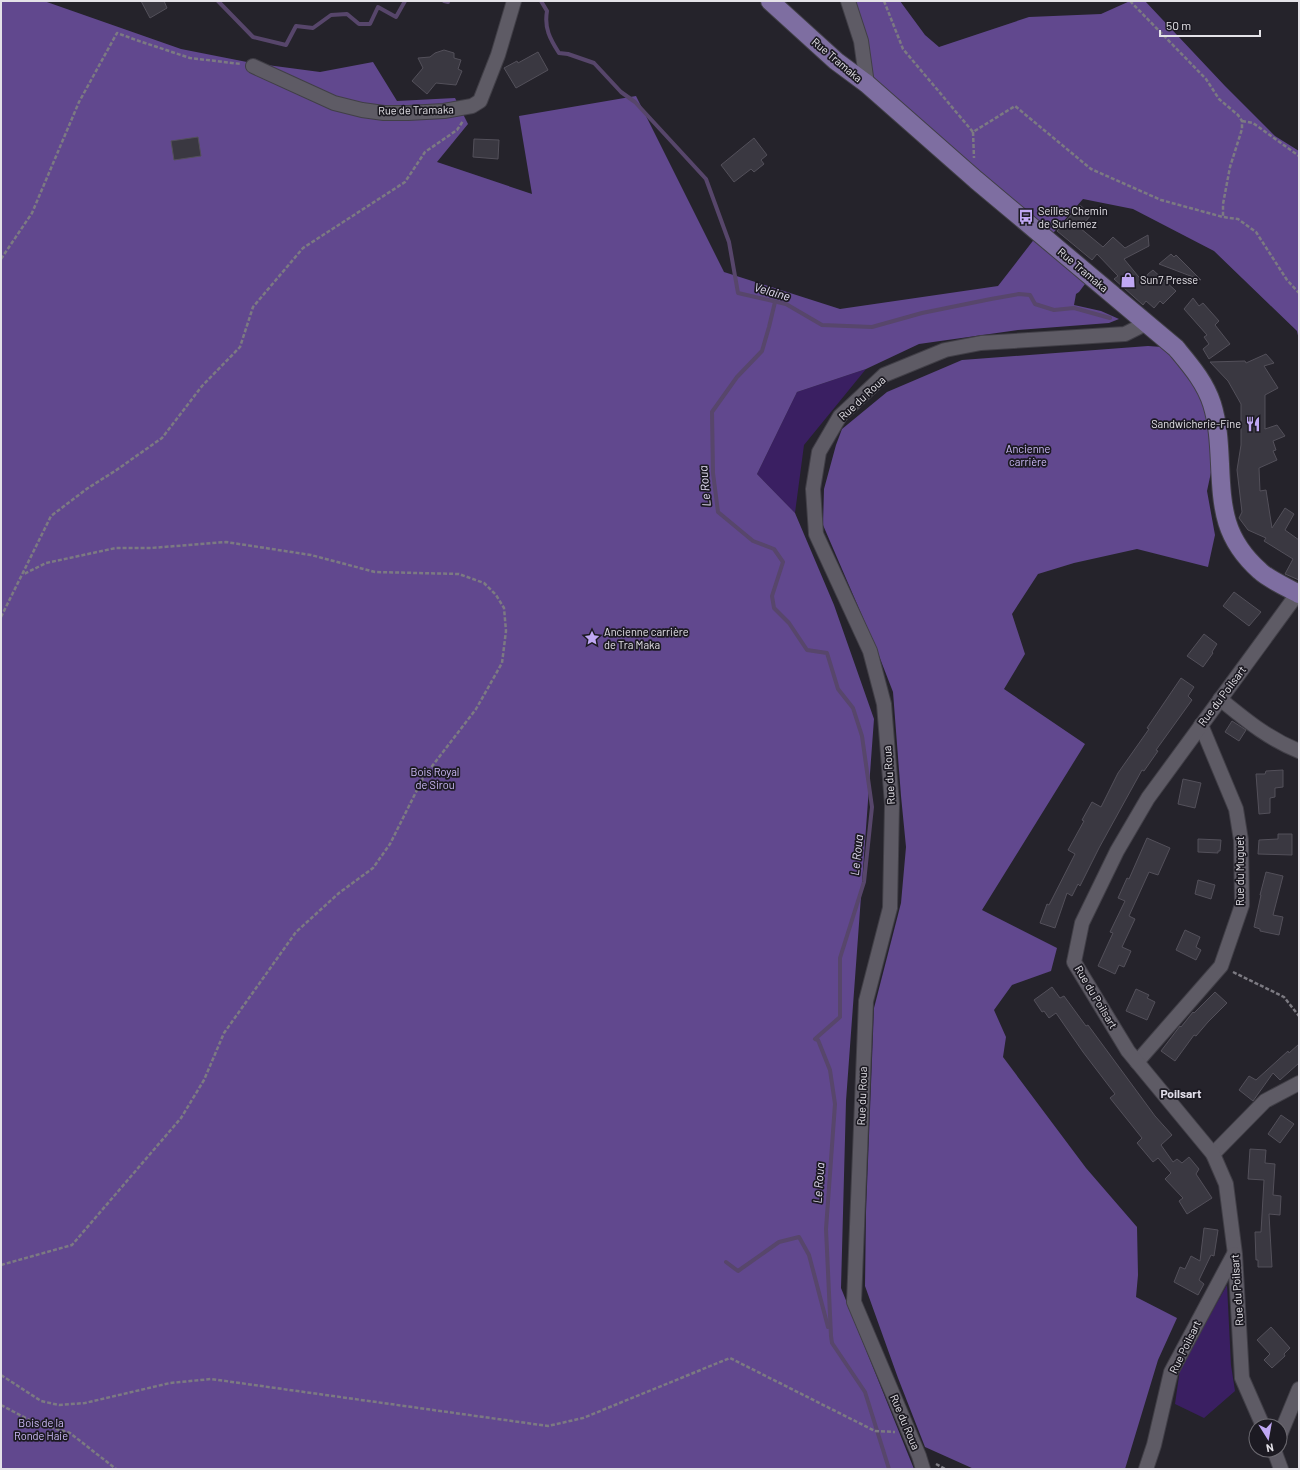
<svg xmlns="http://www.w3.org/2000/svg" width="1300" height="1470" viewBox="0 0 1300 1470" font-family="Barlow,sans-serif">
	<rect width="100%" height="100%" fill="#25232b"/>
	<g fill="#3a1f62">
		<polygon points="866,369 804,445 795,513 757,474 797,392"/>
		<polygon points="1227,1285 1231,1365 1235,1391 1204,1418 1175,1404 1180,1369"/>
	</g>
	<g fill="#61488e">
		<polygon points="1,1 44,1 181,49 252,63 320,72 373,62 397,101 455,98 468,124 437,162 532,194 519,116 636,96 724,272 840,309 998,286 1039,233 867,84 848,1 900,1 925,35 939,47 1029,17 1101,14 1130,1 1145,1 1225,86 1275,136 1299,151 1299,340 1297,331 1214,251 1133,209 1083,199 1047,240 1091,276 1079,292 1076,294 1074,305 1101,311 1119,319 1109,323 1018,330 919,344 866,369 797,392 757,474 795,513 834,605 874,719 846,1101 841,1288 914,1469 1,1469"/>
		<polygon points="1148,346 1176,348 1219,435 1207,491 1215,535 1208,567 1137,549 1074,563 1038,574 1012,614 1025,654 1004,689 1085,744 982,910 1057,948 1051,971 1012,985 994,1010 1006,1037 1003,1057 1086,1168 1137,1227 1138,1275 1136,1297 1177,1318 1158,1360 1125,1469 974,1469 925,1447 898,1378 865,1286 866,1212 874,1008 901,903 906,847 901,796 893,692 876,648 823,525 824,489 836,445 842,429 887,392 962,360"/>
	</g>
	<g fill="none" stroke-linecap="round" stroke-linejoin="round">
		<g stroke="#57466b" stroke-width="4">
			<polyline points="218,1 253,37 286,45 296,26 313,28 331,15 347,14 359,24 370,24 378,7 396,17 405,1"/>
			<polyline points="444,1 448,2 448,1"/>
			<path d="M541,1L547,11C544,28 550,39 559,53L568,54L594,63L621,92L635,102L706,179L729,242L738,293L786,304L822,325L872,327L922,313L991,299L1019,294L1030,295L1035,304L1054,310L1074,308L1110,318"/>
			<polyline points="775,302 769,327 762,351 737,377 712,412 713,473 718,512 753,541 774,549 783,562 772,596 774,608 789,623 807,650 827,653 838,689 853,708 862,736 872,807 864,882 840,958 840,1017 815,1039 818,1040 830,1070 835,1104 826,1229 831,1336 832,1343 865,1392 889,1469"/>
			<polyline points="726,1262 738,1271 779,1242 799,1237 809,1255 828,1327"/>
		</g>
	</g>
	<g fill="#3a3841" stroke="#53505a">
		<polygon points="141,1 164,1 167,8 150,18"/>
		<polygon points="444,50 454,53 454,58 461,60 458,69 462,71 456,85 436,83 427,94 412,81 423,68 418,58 430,57 435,53"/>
		<polygon points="538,52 548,70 516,88 504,68 517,61 518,63"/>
		<polygon points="198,137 201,156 174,160 171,141"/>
		<polygon points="754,138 767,155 761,160 764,164 754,172 751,169 734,182 721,165"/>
		<polygon points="474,139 499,140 498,159 473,157"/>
		<polygon points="1080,205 1091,215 1080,228 1103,247 1113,237 1125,248 1148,235 1149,246 1124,259 1143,282 1148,274 1153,270 1176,291 1163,304 1160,301 1154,308 1146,301 1143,305 1114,279 1118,276 1097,254 1092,260 1057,231"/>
		<polygon points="1171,254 1174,257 1176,255 1201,280 1159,264"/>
		<polygon points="1193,298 1199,306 1203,303 1219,321 1215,325 1230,344 1209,359 1203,349 1209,344 1204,337 1207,335 1184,309"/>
		<polygon points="1266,354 1274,363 1264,366 1278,388 1265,395 1265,429 1277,425 1285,436 1273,441 1276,450 1273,451 1277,460 1259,468 1260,491 1266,490 1272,528 1285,508 1294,514 1285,530 1299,540 1299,580 1285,574 1293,559 1264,541 1266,538 1248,530 1239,518 1242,512 1237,470 1241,445 1241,404 1228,381 1210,362 1245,361 1246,363"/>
		<polygon points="1234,592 1261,612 1249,626 1223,606"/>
		<polygon points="1204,634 1217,644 1212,652 1213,653 1203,667 1187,656"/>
		<polygon points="1181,678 1194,687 1188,696 1192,700 1156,750 1158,751 1144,771 1142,770 1099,848 1080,886 1078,884 1072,896 1067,893 1055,928 1040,923 1047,904 1049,905 1075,854 1068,850 1084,821 1082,820 1092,802 1101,807 1118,773 1149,729 1147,728"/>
		<polygon points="1232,721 1246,730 1239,741 1225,732"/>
		<polygon points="1283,770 1283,787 1275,788 1275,797 1270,798 1270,813 1259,814 1256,774 1265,774 1266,771"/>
		<polygon points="1183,779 1201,783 1195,808 1178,804"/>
		<polygon points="1278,834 1292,834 1292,855 1258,854 1259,840 1278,839"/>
		<polygon points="1147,838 1170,848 1158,875 1149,872 1129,916 1135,919 1122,947 1131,951 1124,967 1119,965 1115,974 1098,966 1113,933 1110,932 1125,901 1118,898 1127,878 1129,879"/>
		<polygon points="1198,839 1221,840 1220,851 1218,851 1218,853 1198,852"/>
		<polygon points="1266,872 1283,876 1273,915 1283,917 1279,935 1260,931 1260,929 1254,927 1261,895 1260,895"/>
		<polygon points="1198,880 1215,885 1211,899 1195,894"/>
		<polygon points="1185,930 1200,937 1196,947 1201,950 1196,960 1176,950"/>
		<polygon points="1052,987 1060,998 1064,996 1086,1026 1088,1025 1155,1116 1172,1135 1161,1145 1173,1162 1177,1159 1182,1163 1189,1157 1199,1169 1196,1174 1212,1198 1187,1214 1179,1201 1183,1198 1165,1179 1171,1173 1158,1158 1153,1162 1137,1143 1142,1138 1110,1098 1115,1094 1083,1052 1056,1013 1049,1018 1044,1011 1042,1012 1034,1000"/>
		<polygon points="1136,989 1149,995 1147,998 1155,1002 1147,1020 1126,1011"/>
		<polygon points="1215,992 1227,1003 1208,1022 1196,1036 1194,1035 1175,1061 1161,1051 1180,1026 1181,1027 1193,1012 1194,1013"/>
		<polygon points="1299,1044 1299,1063 1280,1080 1273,1073 1253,1101 1239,1090 1249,1076 1256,1080 1288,1051 1289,1053"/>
		<polygon points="1281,1115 1294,1124 1280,1143 1268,1134"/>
		<polygon points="1250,1149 1266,1150 1265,1163 1275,1164 1273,1195 1281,1196 1280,1215 1269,1214 1272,1267 1258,1267 1258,1260 1256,1260 1255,1232 1261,1232 1264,1180 1248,1179"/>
		<polygon points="1204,1228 1218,1230 1214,1256 1211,1255 1199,1280 1204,1284 1198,1295 1174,1282 1180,1267 1185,1269 1191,1256 1200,1261"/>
		<polygon points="1271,1327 1290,1348 1284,1354 1285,1356 1272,1368 1264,1360 1270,1354 1257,1340"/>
	</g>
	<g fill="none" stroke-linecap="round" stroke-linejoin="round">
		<g stroke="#413f47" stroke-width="16">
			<g id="minor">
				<polyline points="848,1 861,41 867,84"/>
				<polyline points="253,66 334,103 362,110 384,113 408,113 444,111 472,106 480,101 498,55 514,1"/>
				<path d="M1220,699C1246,720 1267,738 1299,751"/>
				<polyline points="1137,1062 1221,966 1242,905 1241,840 1236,809 1201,725"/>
				<polyline points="1213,1154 1265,1101 1299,1083"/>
				<polyline points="1263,1426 1242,1378 1235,1254 1226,1184 1213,1154 1128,1051 1074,962 1082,923 1117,851 1148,798 1298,593"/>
				<polyline points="1280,1435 1299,1389"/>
				<polyline points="1274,1450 1281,1469"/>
				<polyline points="923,1469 919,1456 854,1302 866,1001 890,908 892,804 884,704 870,651 816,534 813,489 819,452 840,416 884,375 945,350 981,343 1125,334 1147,323"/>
				<polyline points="1146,1469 1154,1445 1171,1372 1234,1254"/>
			</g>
		</g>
		<g stroke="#413f47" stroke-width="20">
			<path id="major" d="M770,1L836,61L867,84L976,180L1176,348C1190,365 1205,382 1212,404C1218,423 1219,443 1220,464C1222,509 1224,539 1260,571C1268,579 1288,588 1299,594"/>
		</g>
		<g stroke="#7c7a82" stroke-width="2.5" stroke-dasharray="4 2" stroke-linecap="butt">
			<polyline points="884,1 903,49 973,132 1015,106 1091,169 1161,200 1223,217 1238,219 1256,232 1287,280 1299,293"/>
			<polyline points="1130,1 1206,79 1219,99 1238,115 1242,121 1242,129 1230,167 1223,204 1223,217"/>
			<polyline points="1242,121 1253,123 1299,156"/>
			<polyline points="973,132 974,158"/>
			<polyline points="1,259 32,213 79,102 117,33 139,41 190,58 241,64"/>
			<polyline points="1,617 51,516 88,488 115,471 162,438 202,386 240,347 253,307 303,248 405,182 425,152 457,130 463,121"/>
			<polyline points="1233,972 1284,997 1299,1016"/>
			<polyline points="1,1265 72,1245 181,1118 204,1080 224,1033 296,932 339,893 373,868 390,844 423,778 476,709 502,663 506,631 504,608 496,595 484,583 459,574 375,572 311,555 226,542 151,548 116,548 46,563 24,574"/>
			<polyline points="1,1375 41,1401 59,1405 85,1403 170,1383 211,1379 548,1426 583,1418 730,1358 875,1431 895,1432"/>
			<polyline points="1,1405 35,1423 70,1433 116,1469"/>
			<polyline points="936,1464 945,1469"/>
		</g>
		<use href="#minor" stroke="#5e5b65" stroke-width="14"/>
		<use href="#major" stroke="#7e6ea1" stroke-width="18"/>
	</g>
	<defs>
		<g id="bus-bare" transform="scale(1.2)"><path d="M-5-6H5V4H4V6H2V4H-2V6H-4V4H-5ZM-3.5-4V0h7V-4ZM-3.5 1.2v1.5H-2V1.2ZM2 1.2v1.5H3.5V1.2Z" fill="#c0a8f4" stroke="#1c1a22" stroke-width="2.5" paint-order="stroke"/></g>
		<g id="shop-bare" transform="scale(1.2)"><path d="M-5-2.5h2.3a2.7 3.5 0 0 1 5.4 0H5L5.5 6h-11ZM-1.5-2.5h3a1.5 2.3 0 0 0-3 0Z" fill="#c0a8f4" stroke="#1c1a22" stroke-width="2.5" paint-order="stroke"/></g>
		<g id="restaurant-bare" transform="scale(1.2)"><path d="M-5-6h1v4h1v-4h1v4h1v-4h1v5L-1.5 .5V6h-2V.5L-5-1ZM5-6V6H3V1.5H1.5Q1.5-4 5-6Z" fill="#c0a8f4" stroke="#1c1a22" stroke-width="2.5" paint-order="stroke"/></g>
		<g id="sight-bare" transform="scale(1.2)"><path d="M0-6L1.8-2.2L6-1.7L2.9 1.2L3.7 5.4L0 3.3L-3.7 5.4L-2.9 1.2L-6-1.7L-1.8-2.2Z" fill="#c0a8f4" stroke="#1c1a22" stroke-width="2.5" paint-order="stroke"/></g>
	</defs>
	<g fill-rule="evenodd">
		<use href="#bus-bare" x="1026" y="217"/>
		<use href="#shop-bare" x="1128" y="280"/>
		<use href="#restaurant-bare" x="1253" y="424"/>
		<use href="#sight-bare" x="592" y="638"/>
	</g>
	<g text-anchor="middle" stroke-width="3.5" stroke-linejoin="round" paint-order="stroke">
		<g font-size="11" fill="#e4e2e8" stroke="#1c1a22">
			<text transform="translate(837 60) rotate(40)" y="4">Rue Tramaka</text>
			<text transform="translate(416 110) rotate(-1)" y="4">Rue de Tramaka</text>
			<text transform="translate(1083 270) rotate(40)" y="4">Rue Tramaka</text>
			<text transform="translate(862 398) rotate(-43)" y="4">Rue du Roua</text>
			<text transform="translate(1222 696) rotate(-53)" y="4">Rue du Poilsart</text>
			<text transform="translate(889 775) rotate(-94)" y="4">Rue du Roua</text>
			<text transform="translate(1240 871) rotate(-90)" y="4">Rue du Muguet</text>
			<text transform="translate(1096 997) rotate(59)" y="4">Rue du Poilsart</text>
			<text transform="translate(862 1096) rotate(-88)" y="4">Rue du Roua</text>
			<text transform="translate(1237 1290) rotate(-94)" y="4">Rue du Poilsart</text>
			<text transform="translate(1185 1347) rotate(-64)" y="4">Rue Poilsart</text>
			<text transform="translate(905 1422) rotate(67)" y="4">Rue du Roua</text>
		</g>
		<g font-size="11" fill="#e4e2e8" stroke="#1c1a22" text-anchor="start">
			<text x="1038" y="215">Seilles Chemin<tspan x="1038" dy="13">de Surlemez</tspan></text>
			<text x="1140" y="284">Sun7 Presse</text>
			<text x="1241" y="428" text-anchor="end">Sandwicherie-Fine</text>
			<text x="604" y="636">Ancienne carrière<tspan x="604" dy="13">de Tra Maka</tspan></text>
		</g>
		<g font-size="11" fill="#cdbbf8" stroke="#1c1a22">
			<text x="1028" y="453">Ancienne<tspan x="1028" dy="13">carrière</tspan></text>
			<text x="435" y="776">Bois Royal<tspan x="435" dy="13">de Sirou</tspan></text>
			<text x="41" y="1427">Bois de la<tspan x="41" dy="13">Ronde Haie</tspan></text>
		</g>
		<g font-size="12" font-style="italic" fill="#e3ddf2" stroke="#1c1a22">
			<text transform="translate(772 292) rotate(16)" y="4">Velaine</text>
			<text transform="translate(705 486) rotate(-95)" y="4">Le Roua</text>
			<text transform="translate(857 855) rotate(-84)" y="4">Le Roua</text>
			<text transform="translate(819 1183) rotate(-86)" y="4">Le Roua</text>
		</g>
		<g font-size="12" font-weight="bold" fill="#e1dee9" stroke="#1c1a22">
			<text x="1181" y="1098">Poilsart</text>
		</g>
	</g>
	<rect width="1300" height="1470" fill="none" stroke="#e4e2e8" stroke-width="4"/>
	<g transform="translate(1268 1438) rotate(169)"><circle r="19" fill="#1c1a22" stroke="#6c6a71"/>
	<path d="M0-3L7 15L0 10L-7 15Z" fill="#c0a8f4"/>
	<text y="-6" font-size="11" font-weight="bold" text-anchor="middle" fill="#e4e2e8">N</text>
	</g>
	<path d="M1160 30v6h100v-6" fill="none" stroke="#e4e2e8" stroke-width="2"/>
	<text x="1166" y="30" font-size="12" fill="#e4e2e8" stroke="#1c1a22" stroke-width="3" paint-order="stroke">50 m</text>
</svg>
